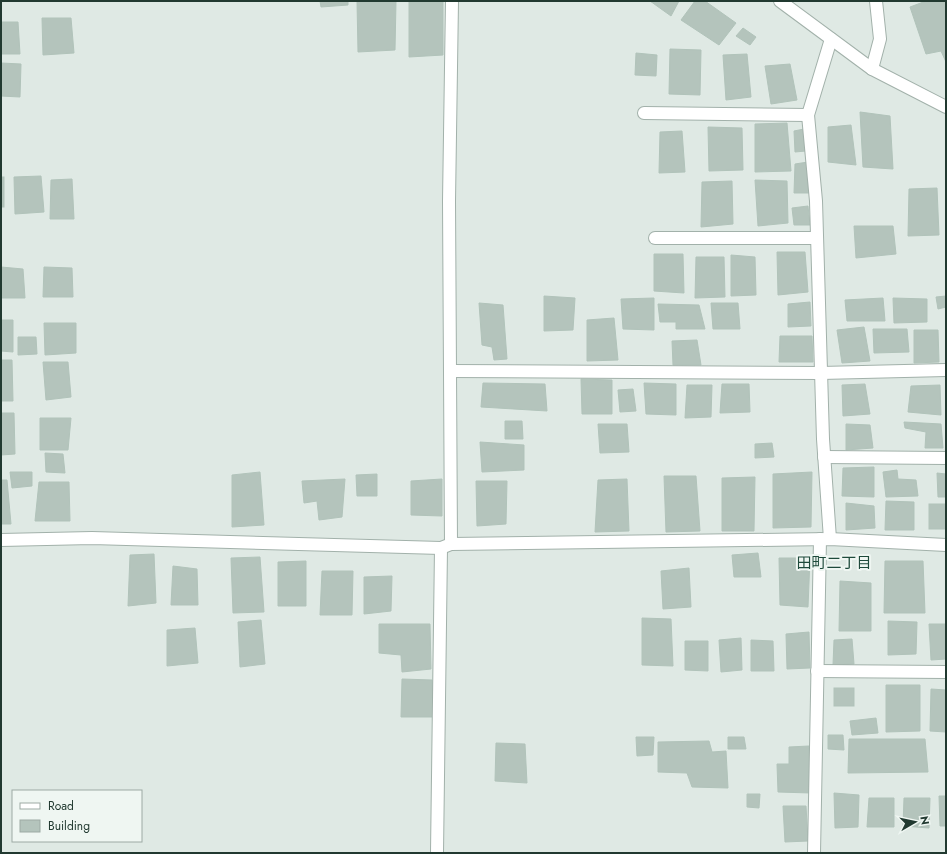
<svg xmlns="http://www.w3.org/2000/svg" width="947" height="854" viewBox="0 0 947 854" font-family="Jost,'Noto Sans JP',sans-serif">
	<rect width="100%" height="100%" fill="#dfe9e4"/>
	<g fill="#b4c4bc" stroke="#b1c3ba">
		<polygon points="320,1 348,1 348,5 321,7"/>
		<polygon points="357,1 396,1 395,50 358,52"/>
		<polygon points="409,1 443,1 443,55 409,57"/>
		<polygon points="650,1 679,1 671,16"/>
		<polygon points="695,1 705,1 736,23 719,45 681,20"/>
		<polygon points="926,1 945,1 946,4 946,62 941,51 926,54 910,7"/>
		<polygon points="42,18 71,18 74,53 43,55"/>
		<polygon points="1,22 18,22 20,54 1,54"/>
		<polygon points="743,28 756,37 750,45 736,36"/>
		<polygon points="670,49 701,50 700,95 669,94"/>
		<polygon points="636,53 657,55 656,76 635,75"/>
		<polygon points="747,54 751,97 726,100 723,55"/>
		<polygon points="1,63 21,64 20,97 1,96"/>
		<polygon points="790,64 797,100 771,104 765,66"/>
		<polygon points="860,112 890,116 893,169 863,167"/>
		<polygon points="787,123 791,171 755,172 755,124"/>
		<polygon points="851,125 856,165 828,162 828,127"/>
		<polygon points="708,127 742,128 743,170 709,171"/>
		<polygon points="804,129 806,151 795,152 794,131"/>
		<polygon points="682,131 685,172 659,173 660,132"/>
		<polygon points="808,162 812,193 794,193 795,164"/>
		<polygon points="41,176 44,212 15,214 14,177"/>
		<rect x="1" y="177" width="3" height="30"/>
		<polygon points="72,179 74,219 50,219 51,180"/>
		<polygon points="755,180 787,181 788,223 758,226"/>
		<polygon points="732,181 733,224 701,227 702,182"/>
		<polygon points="937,188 939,235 908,236 909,189"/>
		<polygon points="808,206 810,225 794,225 792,208"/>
		<polygon points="854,226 893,226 896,254 856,258"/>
		<polygon points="777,252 805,252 808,292 778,295"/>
		<polygon points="654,254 683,254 684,293 654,291"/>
		<polygon points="731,255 755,257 756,295 731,296"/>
		<polygon points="696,257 724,257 725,297 695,298"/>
		<polygon points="1,267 23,269 25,298 1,298"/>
		<polygon points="44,267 72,268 73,297 43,297"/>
		<polygon points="544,296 575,298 573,330 544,331"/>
		<polygon points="946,296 946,307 938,309 936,297"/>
		<polygon points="654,298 654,330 623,329 621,299"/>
		<polygon points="883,298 885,321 847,321 845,300"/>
		<polygon points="893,298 927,299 927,322 894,323"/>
		<polygon points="810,302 811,326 788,327 788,304"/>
		<polygon points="479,303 503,305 507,359 494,360 492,347 482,345"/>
		<polygon points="711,303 738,303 740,329 713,329"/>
		<polygon points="658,304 699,305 705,329 676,329 676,322 660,322"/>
		<polygon points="614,318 618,360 587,361 587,320"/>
		<polygon points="1,320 13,320 13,352 1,351"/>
		<polygon points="44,323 76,323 76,353 45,355"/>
		<polygon points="864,327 870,361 842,363 837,330"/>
		<polygon points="873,329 907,329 909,352 874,353"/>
		<polygon points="914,330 938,330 939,362 914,363"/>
		<polygon points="780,336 812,336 813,362 779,362"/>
		<polygon points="18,337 36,337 37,354 18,355"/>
		<polygon points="697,340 701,365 673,365 672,341"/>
		<polygon points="1,360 12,360 13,401 1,401"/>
		<polygon points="43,362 68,362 71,397 46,400"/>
		<polygon points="581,379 612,380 612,414 582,414"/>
		<polygon points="483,383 545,384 547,411 481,407"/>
		<polygon points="644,383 676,384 676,415 646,414"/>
		<polygon points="722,384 749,384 750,412 720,413"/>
		<polygon points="865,384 870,414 843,416 842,385"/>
		<polygon points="687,385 712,385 711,417 685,418"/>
		<polygon points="940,385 941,415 908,412 911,386"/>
		<polygon points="633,389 636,411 620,412 618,390"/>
		<polygon points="1,413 14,413 15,454 1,455"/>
		<polygon points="40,418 71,418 68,450 40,450"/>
		<polygon points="505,421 522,421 523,439 505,439"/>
		<polygon points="904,422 941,424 943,448 925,448 926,432 905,428"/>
		<polygon points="598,424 627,424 629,452 600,453"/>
		<polygon points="846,424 870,425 873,448 846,450"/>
		<polygon points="480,442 524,445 524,470 482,472"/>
		<polygon points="772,443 774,457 755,458 755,444"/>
		<polygon points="45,453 63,454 65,473 46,472"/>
		<polygon points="874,467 874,497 842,496 843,468"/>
		<polygon points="897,470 898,479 916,480 918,496 886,497 883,472"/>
		<polygon points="10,472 32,472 32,486 12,488"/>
		<polygon points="260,472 264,525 232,527 232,475"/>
		<polygon points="812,472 811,527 773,528 773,474"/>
		<polygon points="937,473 946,474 946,497 938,497"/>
		<polygon points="377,474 377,496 357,496 356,475"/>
		<polygon points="664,476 696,476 700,531 666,532"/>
		<polygon points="755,477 754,531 722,531 722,478"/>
		<polygon points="345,479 342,517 319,520 317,501 304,503 302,481"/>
		<polygon points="442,479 442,516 411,515 411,481"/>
		<polygon points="627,479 629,531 595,532 598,480"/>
		<polygon points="1,480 7,480 11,524 1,524"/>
		<polygon points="476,481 507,481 506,524 477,526"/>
		<polygon points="39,482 69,482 70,521 35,521"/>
		<polygon points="886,501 914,502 914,530 885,530"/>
		<polygon points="846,503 874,506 875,528 846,530"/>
		<rect x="929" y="504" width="17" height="25"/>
		<polygon points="758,553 761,577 734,577 732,555"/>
		<polygon points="154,554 156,603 128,606 130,555"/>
		<polygon points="260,557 264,612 233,613 231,558"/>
		<polygon points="779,558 810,558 808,607 780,605"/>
		<polygon points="306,561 306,606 278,606 278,562"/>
		<polygon points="885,561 923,561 925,613 884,613"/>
		<polygon points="173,566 197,569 198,605 171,605"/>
		<polygon points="689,568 691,607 663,609 661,571"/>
		<polygon points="322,571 353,571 352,615 320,615"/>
		<polygon points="392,576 391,611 364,614 364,577"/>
		<polygon points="840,581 871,583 871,631 839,631"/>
		<polygon points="642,618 671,619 673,666 642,665"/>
		<polygon points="261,620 265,664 240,667 238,622"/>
		<polygon points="888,621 917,622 916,654 888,655"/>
		<polygon points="379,624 430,624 431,669 402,672 401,655 379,653"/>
		<polygon points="929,624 946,624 946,659 931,660"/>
		<polygon points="195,628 198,663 167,666 167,630"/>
		<polygon points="809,632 810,668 787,669 786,634"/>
		<polygon points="741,638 742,670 721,672 719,640"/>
		<polygon points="852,639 854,664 833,665 834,640"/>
		<polygon points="751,640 773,641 774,671 751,671"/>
		<polygon points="685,641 708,641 708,671 685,670"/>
		<polygon points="402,679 432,680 433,717 401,717"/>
		<polygon points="886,685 920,685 920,731 886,732"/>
		<rect x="834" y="688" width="20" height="18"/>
		<polygon points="931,689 946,690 946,732 930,731"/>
		<polygon points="876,718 878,733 852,735 850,721"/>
		<polygon points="828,735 843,735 844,750 828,749"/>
		<polygon points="636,737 654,737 653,755 637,756"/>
		<polygon points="728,737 744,737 746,749 728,749"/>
		<polygon points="849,739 925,739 928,772 848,773"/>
		<polygon points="709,741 712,752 726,751 728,788 692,787 687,773 658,772 658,742"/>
		<polygon points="496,743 525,744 527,783 495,781"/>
		<polygon points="809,746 811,793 778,792 777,764 789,764 789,747"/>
		<polygon points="834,793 859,795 858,827 835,828"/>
		<polygon points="747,794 760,794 759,808 747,807"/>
		<polygon points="939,796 946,796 946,826 940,826"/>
		<polygon points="869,798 894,798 894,827 867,827"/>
		<polygon points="904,798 930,798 929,828 903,826"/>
		<polygon points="783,806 806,806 808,841 785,842"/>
	</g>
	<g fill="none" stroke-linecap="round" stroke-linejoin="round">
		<g stroke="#a2b1aa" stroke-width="14">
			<g id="minor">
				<polyline points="780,1 872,69 946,107"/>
				<polyline points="872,69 880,39 876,1"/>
				<polyline points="644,113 808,115"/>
				<polyline points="655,238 817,238"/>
				<polyline points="450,371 821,373 946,370"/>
				<polyline points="824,457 946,458"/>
				<polyline points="830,539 823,439 816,201 808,115 831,39"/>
				<polyline points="1,540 92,538 441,548 451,544 830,539 946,545"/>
				<polyline points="451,544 449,201 452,1"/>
				<polyline points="817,671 946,672"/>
				<polyline points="437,853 441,548"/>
				<polyline points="814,853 820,539"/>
			</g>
		</g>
		<use href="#minor" stroke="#fff" stroke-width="12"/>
	</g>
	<g text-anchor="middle" stroke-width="4" stroke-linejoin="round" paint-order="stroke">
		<g font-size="15" fill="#1e4a3b" stroke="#eff6f2">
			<text x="834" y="568">田町二丁目</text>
		</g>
	</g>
	<rect width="947" height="854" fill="none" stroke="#213930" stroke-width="4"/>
	<rect x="12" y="790" width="130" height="52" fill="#eff6f2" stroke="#9daaa4"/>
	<rect x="20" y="803" width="20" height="6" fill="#ffffff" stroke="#9daaa4"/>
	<text x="48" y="810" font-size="12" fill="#213930">Road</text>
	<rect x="20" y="820" width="20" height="12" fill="#b4c4bc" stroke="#9daaa4"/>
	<text x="48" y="830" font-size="12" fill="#213930">Building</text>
	<g transform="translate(915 822) rotate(81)" stroke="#eff6f2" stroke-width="3" paint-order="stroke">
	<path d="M0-3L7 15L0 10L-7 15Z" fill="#213930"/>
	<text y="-6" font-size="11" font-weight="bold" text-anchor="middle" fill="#213930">N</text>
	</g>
</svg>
